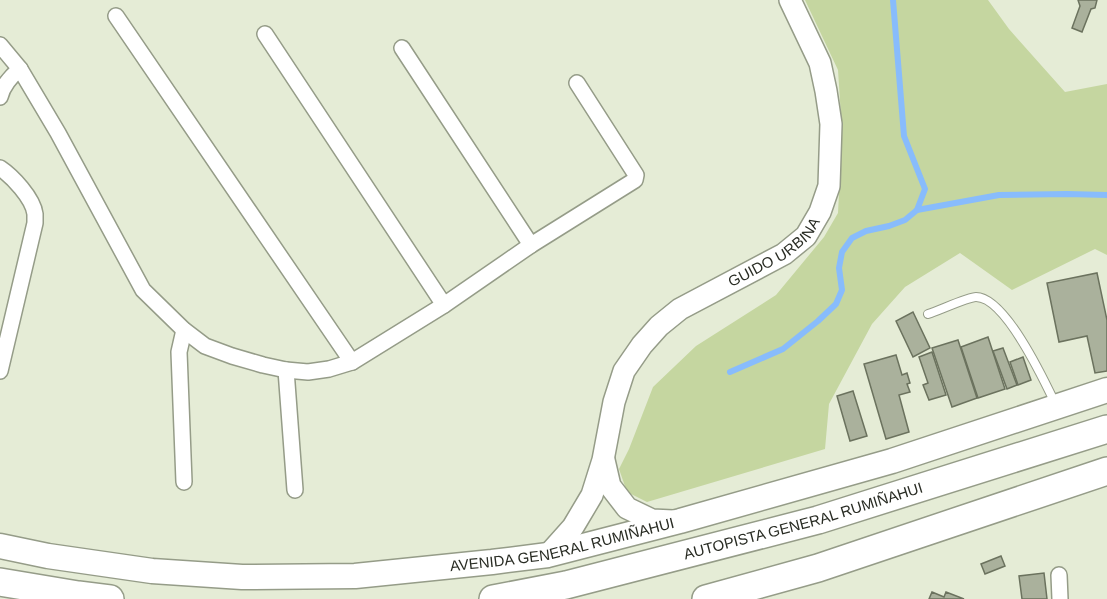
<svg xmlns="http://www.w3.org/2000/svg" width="1107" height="599" viewBox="0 0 1107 599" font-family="Helvetica,sans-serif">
	<rect width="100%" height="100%" fill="#e5ecd6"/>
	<polygon fill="#c5d6a0" points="805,0 988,0 1009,29 1065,92 1107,84 1107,255 1095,249 1012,290 960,253 905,287 872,324 829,404 825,449 647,502 627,492 619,469 629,449 653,387 696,346 776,295 824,237 838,213 842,132 838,70"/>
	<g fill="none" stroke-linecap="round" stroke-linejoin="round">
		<g stroke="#88bcfc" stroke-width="6">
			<polyline points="893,0 904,136 925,189 917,210"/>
			<polyline points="730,372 783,349 818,321 836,304 842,290 839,268 842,252 852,238 866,231 889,226 905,220 917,210 999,195 1067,194 1107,195"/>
		</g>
	</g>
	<g fill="#aab19c" stroke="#6b725e" stroke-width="1.5">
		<polygon points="1078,0 1097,0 1095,8 1091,9 1082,32 1072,28 1080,6"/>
		<polygon points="1097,273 1107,320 1107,371 1095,373 1087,336 1059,342 1047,283"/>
		<polygon points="913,312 930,348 913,357 896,321"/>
		<polygon points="988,337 1005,389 978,398 961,347"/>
		<polygon points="958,340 977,398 952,407 932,348"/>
		<polygon points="1003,348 1017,385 1007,389 993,351"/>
		<polygon points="932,352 946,395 929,400 923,385 928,383 919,357"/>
		<polygon points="896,355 902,375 907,373 910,383 907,384 910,392 899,395 909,432 886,439 864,364"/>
		<polygon points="1023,357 1031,380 1018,385 1010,362"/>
		<polygon points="853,391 867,436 850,441 837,396"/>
		<polygon points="1001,556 1005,566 985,574 981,564"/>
		<polygon points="1044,573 1047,599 1022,599 1019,576"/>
		<polygon points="932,592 944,597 946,592 964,599 929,599"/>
	</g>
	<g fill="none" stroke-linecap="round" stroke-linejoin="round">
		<g stroke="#959c88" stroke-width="10">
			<path id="lane" d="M928,314C938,311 968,297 976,297C1005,297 1044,380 1055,403"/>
		</g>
		<g stroke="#959c88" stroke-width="18">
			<g id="street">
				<polyline points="116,16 352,362"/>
				<polyline points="265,34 444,305"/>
				<polyline points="0,45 20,69 58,133 143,290 184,330 205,346 232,356 263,365 286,370 308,372 329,369 352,362 444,305 531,245 635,180 636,175 577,83"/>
				<polyline points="402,48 531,245"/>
				<path d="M0,97C3,85 10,77 20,69"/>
				<path d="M0,168C12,176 33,198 35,214C35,217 35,220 35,223L0,371"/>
				<polyline points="286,370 295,490"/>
				<polyline points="184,482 179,352 184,330"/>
				<polyline points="1059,575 1060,599"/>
			</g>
		</g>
		<g stroke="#959c88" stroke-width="24">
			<g id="secondary">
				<polyline points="604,460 610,486 627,508 652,520 673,521"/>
				<path id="s1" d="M548,555L573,527L592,495L603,460L614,402L624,371L642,345L659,326L680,309L784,254L806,236L820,212L829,186L831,124L826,91L820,63L790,0"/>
			</g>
		</g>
		<g stroke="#959c88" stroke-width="27">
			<g id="primary">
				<path id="s2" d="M0,546L48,556L152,571L242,577L355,576L492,562L548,555L680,521L892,461L1107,390"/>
			</g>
		</g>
		<g stroke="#959c88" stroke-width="30">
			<g id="highway">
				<polyline points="0,582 78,595 110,599"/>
				<path id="s3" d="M493,599L566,585L818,520L1107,429"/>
				<polyline points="706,599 818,568 1107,471"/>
			</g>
		</g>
		<use href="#lane" stroke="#fff" stroke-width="8"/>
		<use href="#street" stroke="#fff" stroke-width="15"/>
		<use href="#secondary" stroke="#fff" stroke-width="21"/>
		<use href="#primary" stroke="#fff" stroke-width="24"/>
		<use href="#highway" stroke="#fff" stroke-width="27"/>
	</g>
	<g text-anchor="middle" stroke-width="6" stroke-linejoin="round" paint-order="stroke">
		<g font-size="15" fill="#292c24" stroke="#e5ecd6">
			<text dy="5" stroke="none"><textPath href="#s1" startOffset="398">GUIDO URBINA</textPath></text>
			<text dy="5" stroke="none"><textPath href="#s3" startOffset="320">AUTOPISTA GENERAL RUMIÑAHUI</textPath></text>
			<text dy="5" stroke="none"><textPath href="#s2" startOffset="567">AVENIDA GENERAL RUMIÑAHUI</textPath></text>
		</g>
	</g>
</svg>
